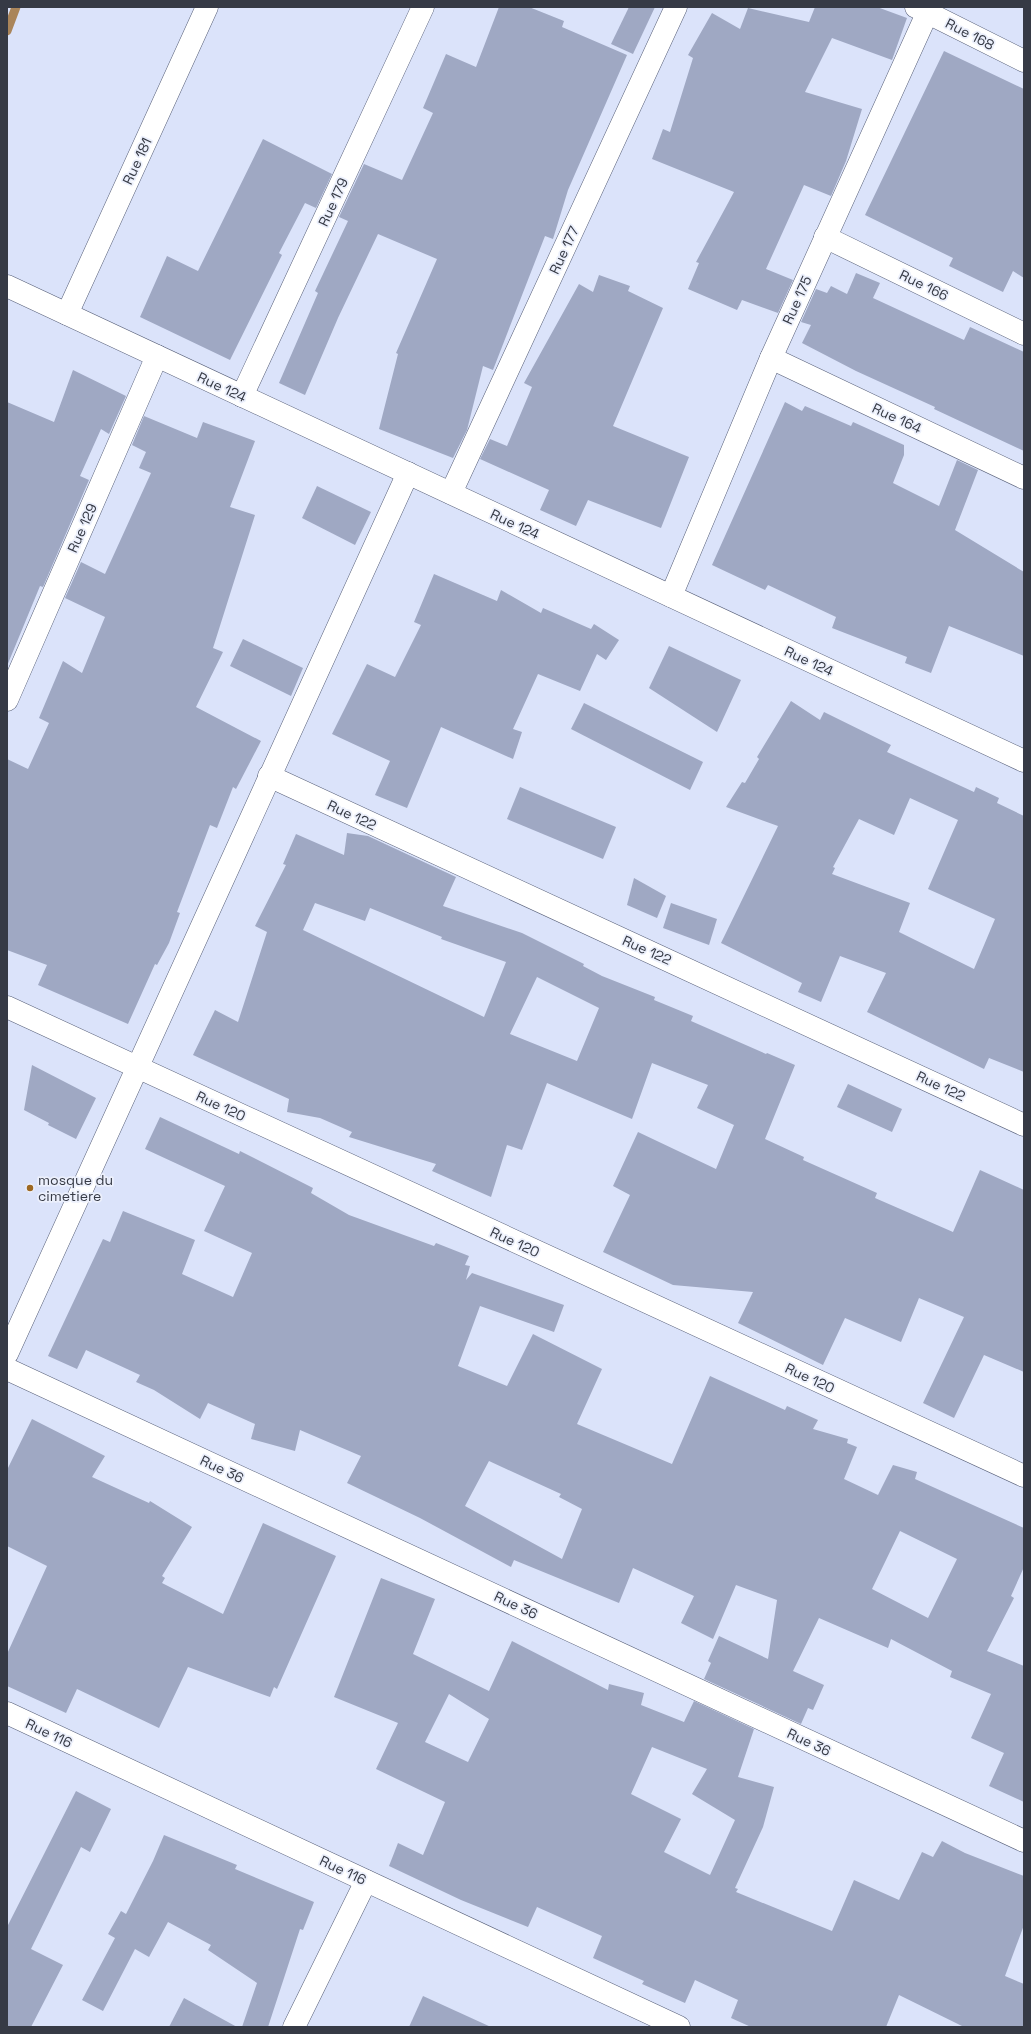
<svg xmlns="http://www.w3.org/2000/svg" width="1031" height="2034" viewBox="0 0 1031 2034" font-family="'Space Grotesk',sans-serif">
	<rect width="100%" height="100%" fill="#dbe3fa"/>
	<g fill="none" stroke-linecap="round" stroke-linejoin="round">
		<polyline stroke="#aa855a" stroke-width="9" points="7,31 16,7"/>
	</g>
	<g fill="#9fa8c3" fill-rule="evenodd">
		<polygon points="499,7 529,7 564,21 562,27 627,55 568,190 553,239 545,236 493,370 483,366 467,430 453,458 379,429 398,354 396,353 437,259 378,234 338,318 305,395 279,383 318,293 315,291 348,221 339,217 364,164 402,180 433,113 423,108 446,54 476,67"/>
		<polygon points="629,7 655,7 633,54 611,44"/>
		<polygon points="815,7 877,7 907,18 892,60 832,38 805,92 862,109 846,161 831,196 804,185 766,269 793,280 778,313 742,300 737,310 688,289 699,263 696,262 734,192 652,159 663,129 670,132 693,58 688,55 712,13 740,29 748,8 809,22"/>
		<polygon points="944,51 1024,89 1024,278 1013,271 1003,292 949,266 953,258 865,215"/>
		<polygon points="263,139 332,174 316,208 305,203 279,253 282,255 230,360 140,317 167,256 198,271"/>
		<polygon points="856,273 880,283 873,298 964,340 970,327 1024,352 1024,451 934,409 935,407 856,371 802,343 811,325 801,322 816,289 827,293 831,286 847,294"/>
		<polygon points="599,275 630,286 628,291 663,308 613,426 689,457 661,528 588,500 576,526 540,510 549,490 480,459 490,439 507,446 532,387 524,383 579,284 593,292"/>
		<polygon points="73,370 126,396 109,434 101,429 80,476 89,480 43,587 40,586 7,666 7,402 54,422"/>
		<polygon points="785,402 802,411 805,406 851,426 853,422 904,445 904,455 893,483 939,506 957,460 978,470 955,530 1024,572 1024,656 949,626 931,673 905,663 907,657 832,628 836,617 768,585 765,590 712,565"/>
		<polygon points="144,416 197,438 203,422 255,441 230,507 255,515 213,648 223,652 196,707 261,741 236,789 233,787 217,828 210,825 177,912 180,913 169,943 157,965 155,964 128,1024 38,985 47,965 7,950 7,759 28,769 49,723 39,718 63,661 82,673 105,617 65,598 81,562 105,574 151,473 139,468 146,452 132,445"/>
		<polygon points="317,486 371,512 355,545 302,518"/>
		<polygon points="434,574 497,601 501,590 541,613 543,608 591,629 594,624 619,640 606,660 597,654 580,691 538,674 513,729 522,732 513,759 441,727 407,808 375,795 390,761 332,734 367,664 395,677 421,625 414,622"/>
		<polygon points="243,639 303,668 291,696 230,666"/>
		<polygon points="669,646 741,680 717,732 649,688"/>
		<path d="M791,701L820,720L824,712L891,745L887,752L974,792L976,787L999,798L997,803L1024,816V1072L989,1058L984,1069L867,1012L886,973L840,956L821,1002L798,992L802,983L721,943L778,826L726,807L742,782L745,783L759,759L757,757ZM910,798L958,820L928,889L995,919L974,969L899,932L910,903L832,874L835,868L833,867L859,819L894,835Z"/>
		<polygon points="584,703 703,762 690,790 571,729"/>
		<polygon points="520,787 616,827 603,859 507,819"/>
		<path d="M347,833L368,836L456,877L443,906L522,933L584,964L583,966L602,976L655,997L654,1000L693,1016L691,1021L766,1054L767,1053L795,1065L765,1139L804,1157L803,1160L877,1193L875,1198L953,1232L980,1170L1024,1190V1372L984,1355L954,1418L923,1403L964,1317L919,1298L901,1342L845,1318L823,1365L738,1323L753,1292L673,1285L603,1252L630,1195L613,1186L638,1132L716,1169L734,1125L697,1108L708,1085L652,1063L632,1119L547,1083L522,1150L507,1145L491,1197L432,1171L436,1164L349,1137L352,1132L320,1118L287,1112L289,1099L193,1055L215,1010L238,1022L267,932L255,926L286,865L283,864L296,834L344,855ZM315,903L365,921L370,908L442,937L441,939L506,962L484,1017L303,930ZM537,977L599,1008L577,1061L510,1034Z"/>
		<polygon points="634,878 666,896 657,918 627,905"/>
		<polygon points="671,903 717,919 709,945 663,928"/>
		<polygon points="32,1065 96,1098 76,1139 48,1125 49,1123 24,1110"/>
		<polygon points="848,1084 902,1109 892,1132 837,1107"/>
		<path d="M160,1117L239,1154L240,1151L313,1188L311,1193L349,1215L434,1246L436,1243L469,1256L465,1265L470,1266L466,1280L472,1273L564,1305L554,1332L480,1306L458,1366L507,1386L533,1334L602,1369L577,1424L672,1464L710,1376L785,1410L787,1406L818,1420L813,1429L848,1439L847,1443L857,1447L844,1479L878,1495L893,1465L917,1472L915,1479L1024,1528V1567L1011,1596L1014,1598L987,1651L1024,1666V1802L989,1786L1004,1753L971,1738L991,1694L950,1677L952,1671L891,1639L888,1648L819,1618L793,1671L824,1685L813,1710L808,1708L801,1724L704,1679L711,1663L708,1661L719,1636L768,1659L777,1600L736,1585L713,1639L681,1623L694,1596L633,1568L619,1603L514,1560L511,1567L420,1518L347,1483L361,1456L300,1430L295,1451L251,1439L255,1424L208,1403L200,1419L154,1390L136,1382L140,1375L86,1350L77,1369L48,1356L103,1239L110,1242L123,1211L195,1240L182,1274L233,1297L252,1253L204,1231L225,1186L145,1149ZM489,1461L561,1494L559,1497L582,1509L562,1559L465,1506ZM900,1531L957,1559L928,1618L872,1589Z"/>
		<polygon points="32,1419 105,1456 92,1477 149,1503 150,1501 192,1527 162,1576 165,1578 162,1583 223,1614 263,1523 336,1556 277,1689 274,1687 270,1697 188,1667 159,1728 77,1689 66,1713 7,1686 7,1654 47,1566 7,1546 7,1470"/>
		<path d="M381,1578L435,1599L413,1654L489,1691L512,1641L608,1690L609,1684L644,1693L641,1705L684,1722L694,1701L754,1729L738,1777L774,1787L763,1827L735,1888L738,1889L736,1892L832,1931L854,1880L899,1900L922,1852L933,1857L942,1841L965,1853L1024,1876V1925L1005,1976L1024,1984V2027H964L899,1995L886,2027H751L731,2018L738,2000L695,1980L685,2003L642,1984L644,1981L593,1958L602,1936L537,1907L528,1927L461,1900L389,1866L398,1843L423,1855L445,1802L376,1769L398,1723L334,1697ZM449,1694L489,1719L468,1762L425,1742ZM652,1747L707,1769L692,1794L735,1820L710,1875L664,1852L681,1819L631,1794Z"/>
		<polygon points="76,1791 111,1809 90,1852 81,1847 31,1949 63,1965 31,2027 7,2027 7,1927"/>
		<polygon points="164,1835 237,1865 235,1869 314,1902 303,1930 300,1929 268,2027 242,2027 257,1983 208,1950 211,1945 168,1922 149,1957 135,1949 103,2011 82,2000 115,1938 108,1934 121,1911 126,1914 153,1861"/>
		<polygon points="423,1996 491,2027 409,2027"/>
		<polygon points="184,1998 237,2027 169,2027"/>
	</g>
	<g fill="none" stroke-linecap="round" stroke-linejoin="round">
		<g stroke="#586079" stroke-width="23">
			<g id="minor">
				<polyline points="916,7 1024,61"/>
				<polyline points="825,237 1024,334"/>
				<polyline points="7,286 1024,761"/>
				<polyline points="67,314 207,7"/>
				<polyline points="771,358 1024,478"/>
				<polyline points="242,396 423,7"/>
				<polyline points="451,493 676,7"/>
				<polyline points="671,596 771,358 930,7"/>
				<polyline points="7,700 157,356"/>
				<path d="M269,776C520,894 773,1007 1024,1125"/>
				<polyline points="7,1007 1024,1476"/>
				<polyline points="7,1354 408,473"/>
				<polyline points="7,1369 1024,1841"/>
				<polyline points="7,1713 679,2027"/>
				<polyline points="294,2027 366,1881"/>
			</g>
		</g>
		<use href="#minor" stroke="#fff" stroke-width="22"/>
	</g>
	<circle fill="#9d6821" stroke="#ecf0fc" stroke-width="1.5" cx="30" cy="1188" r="4"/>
	<g text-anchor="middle" stroke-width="3.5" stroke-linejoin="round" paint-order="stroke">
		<g font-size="14" fill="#363a45" stroke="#ecf0fc">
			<text transform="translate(970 34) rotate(27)" y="5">Rue 168</text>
			<text transform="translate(137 161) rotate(-65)" y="5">Rue 181</text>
			<text transform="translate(333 202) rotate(-65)" y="5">Rue 179</text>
			<text transform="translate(564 250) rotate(-65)" y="5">Rue 177</text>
			<text transform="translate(924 285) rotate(26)" y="5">Rue 166</text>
			<text transform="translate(797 300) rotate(-66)" y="5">Rue 175</text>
			<text transform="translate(222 387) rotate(25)" y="5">Rue 124</text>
			<text transform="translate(897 418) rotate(25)" y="5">Rue 164</text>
			<text transform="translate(515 524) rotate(25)" y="5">Rue 124</text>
			<text transform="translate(82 528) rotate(-66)" y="5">Rue 129</text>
			<text transform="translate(809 661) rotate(25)" y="5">Rue 124</text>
			<text transform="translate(352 815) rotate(25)" y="5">Rue 122</text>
			<text transform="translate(647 950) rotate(24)" y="5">Rue 122</text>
			<text transform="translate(941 1086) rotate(25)" y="5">Rue 122</text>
			<text transform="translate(221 1106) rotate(25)" y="5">Rue 120</text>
			<text transform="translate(515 1242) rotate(25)" y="5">Rue 120</text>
			<text transform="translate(810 1378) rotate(25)" y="5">Rue 120</text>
			<text transform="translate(222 1469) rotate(25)" y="5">Rue 36</text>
			<text transform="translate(516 1605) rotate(25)" y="5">Rue 36</text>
			<text transform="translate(49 1733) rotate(25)" y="5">Rue 116</text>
			<text transform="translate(809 1742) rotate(25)" y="5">Rue 36</text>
			<text transform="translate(343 1870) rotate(25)" y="5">Rue 116</text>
		</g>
		<g font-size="14" fill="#363a45" stroke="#ecf0fc" text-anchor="start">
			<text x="38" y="1185">mosque du<tspan x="38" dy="16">cimetiere</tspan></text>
		</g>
	</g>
	<rect width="1031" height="2034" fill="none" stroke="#363a45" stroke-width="16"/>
</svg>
